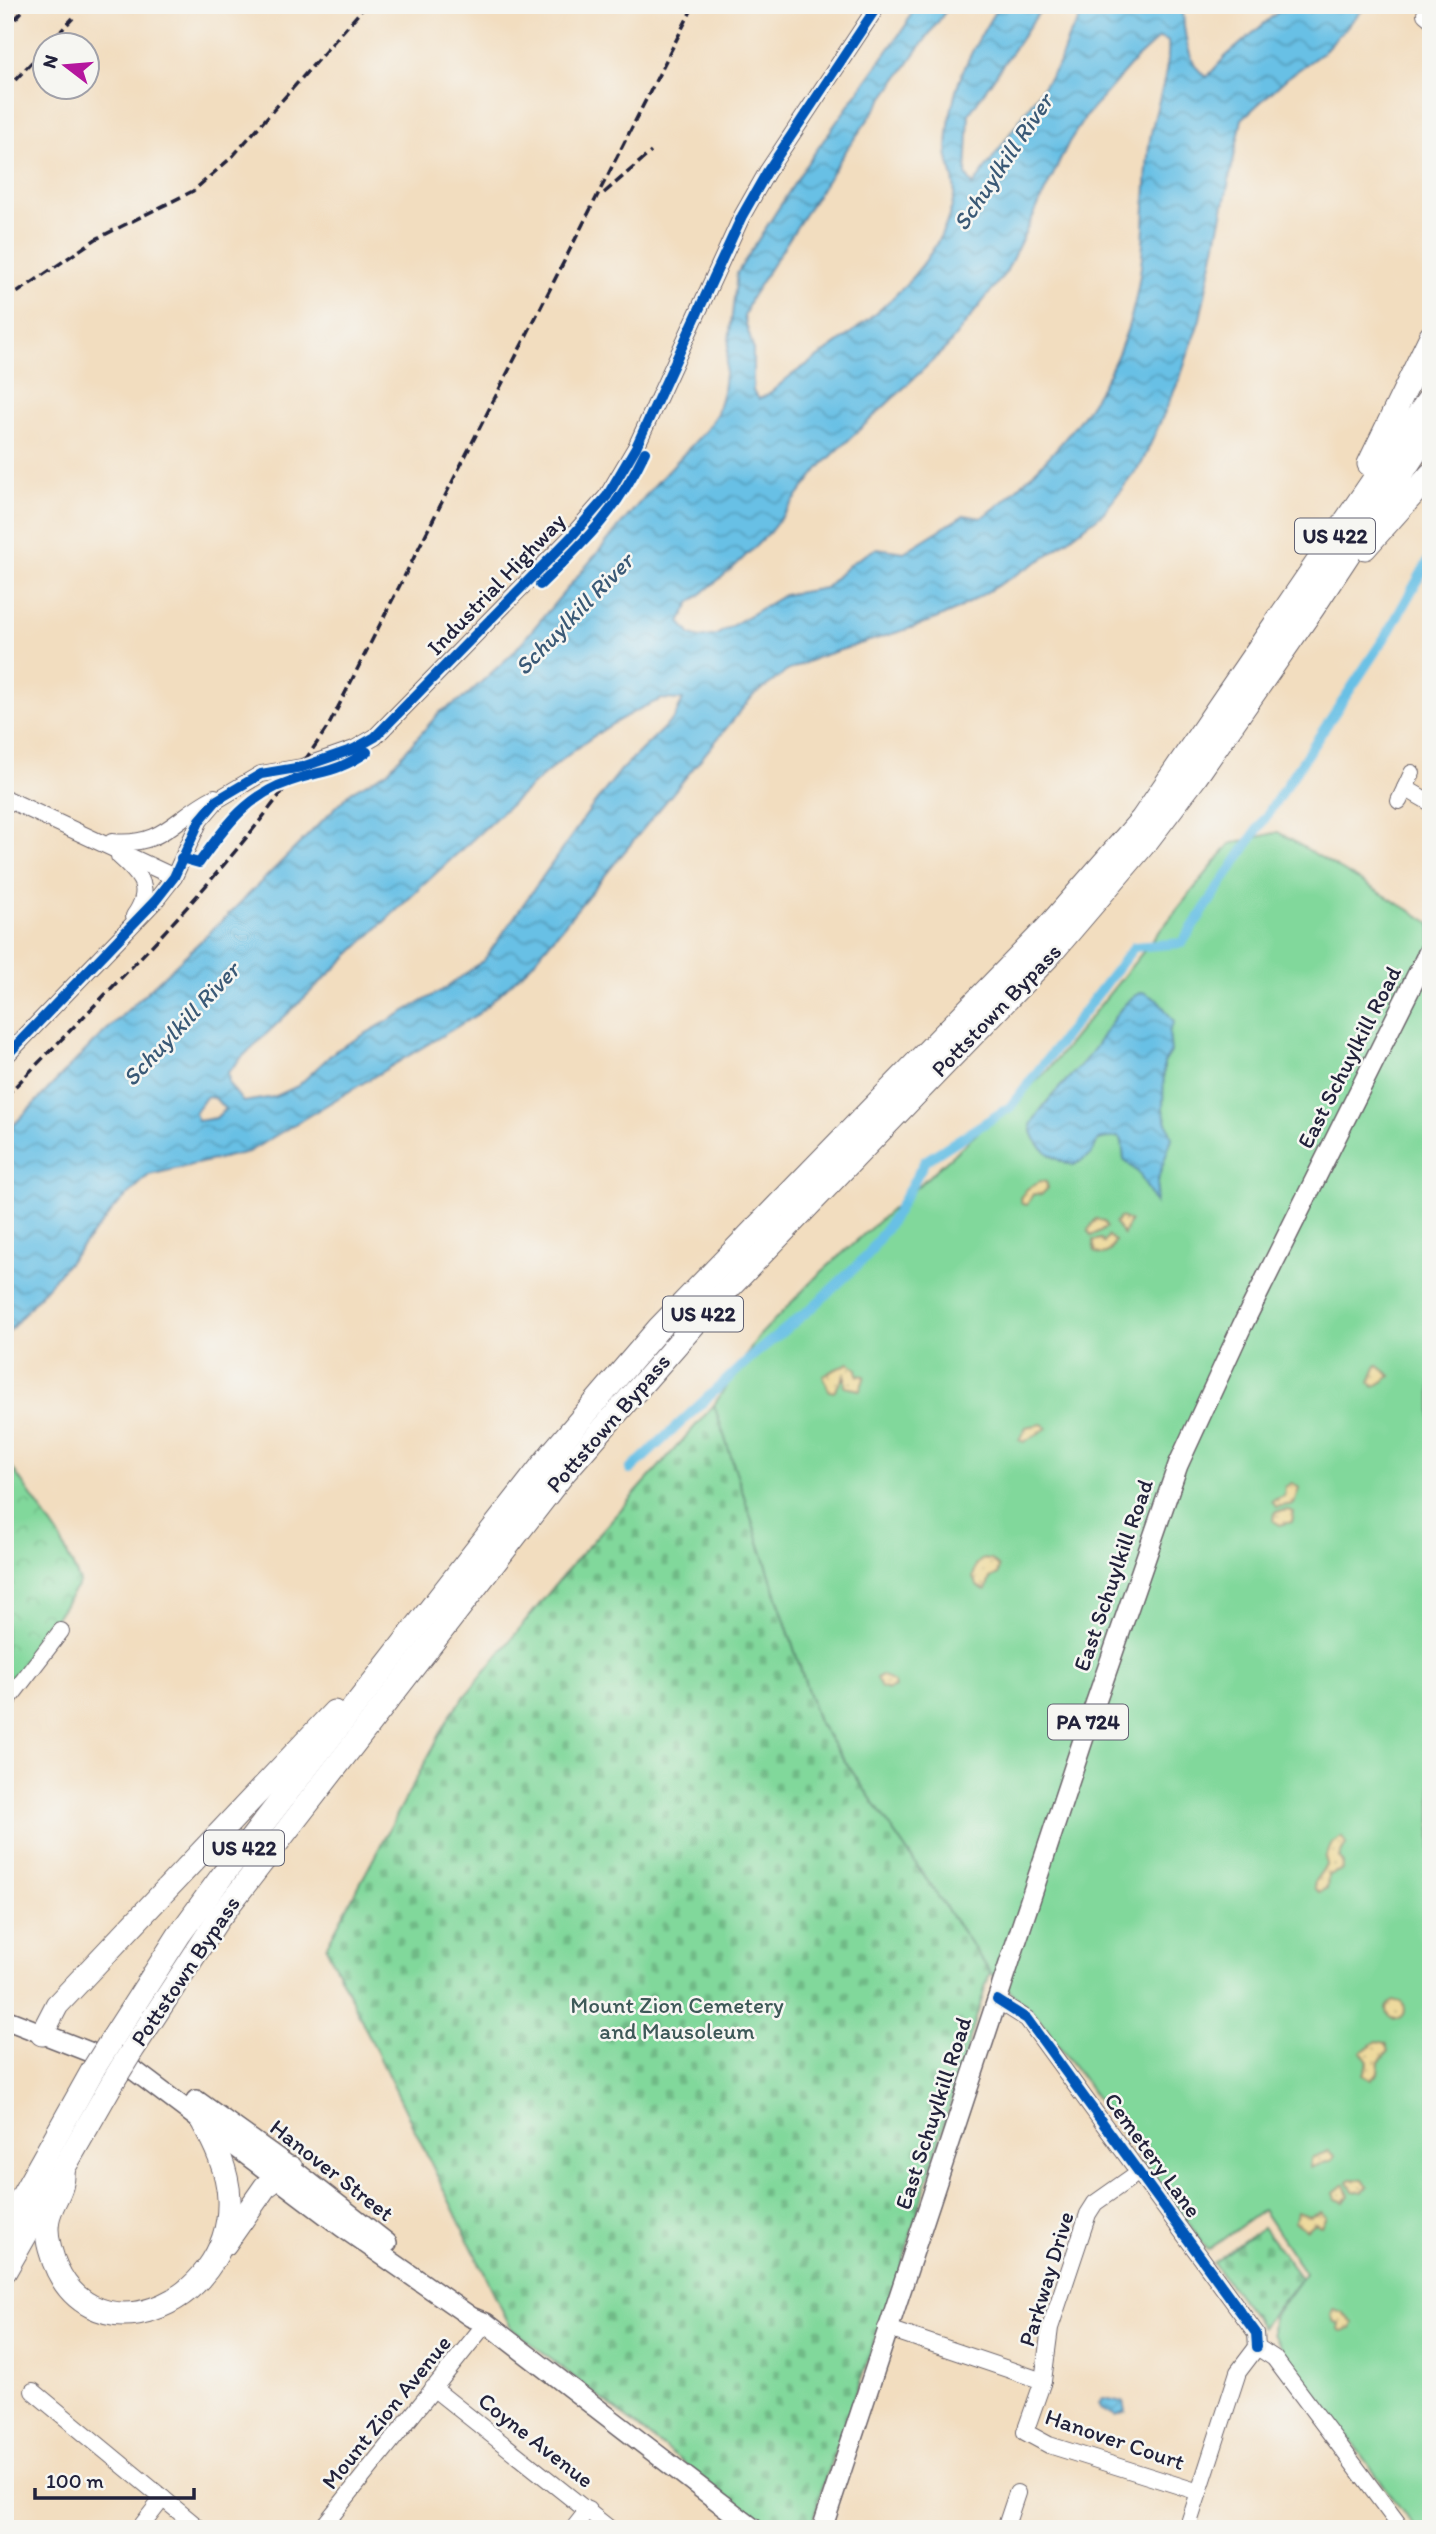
<svg xmlns="http://www.w3.org/2000/svg" width="1436" height="2534" viewBox="0 0 1436 2534" font-family="Itim,sans-serif">
	<defs>
		<pattern id="sand-dots" width="8" height="8" patternUnits="userSpaceOnUse" patternTransform="scale(1.75)"><rect width="8" height="8" fill="#eeda9e"/><path d="M2 2h.1M6 6h.1" fill="none" stroke="#ccbb89" stroke-width="1.8" stroke-linecap="round"/></pattern>
		<pattern id="cemetery-stones" width="16" height="16" patternUnits="userSpaceOnUse" patternTransform="scale(1.75)"><rect width="16" height="16" fill="#81d89b"/><path d="M2 7V4a2 2 0 0 1 4 0v3zM10 15v-3a2 2 0 0 1 4 0v3z" fill="#6fb986"/></pattern>
		<pattern id="park-crowns" width="20" height="18" patternUnits="userSpaceOnUse" patternTransform="scale(1.75)"><rect width="20" height="18" fill="#81d89b"/><path d="M2 6a3 3 0 1 1 6 0M12 15a3 3 0 1 1 6 0" fill="none" stroke="#6fb986"/></pattern>
		<pattern id="water-waves" width="16" height="10" patternUnits="userSpaceOnUse" patternTransform="scale(1.75)"><rect width="16" height="10" fill="#68c0e5"/><path d="M0 5q4-4 8 0t8 0" fill="none" stroke="#559cbb"/></pattern>
	</defs>
	<rect width="100%" height="100%" fill="#f6f6f2"/>
	<filter id="ink" filterUnits="userSpaceOnUse"><feTurbulence type="fractalNoise" baseFrequency=".0143" numOctaves="2"/><feDisplacementMap in="SourceGraphic" scale="14" xChannelSelector="R" yChannelSelector="G"/><feConvolveMatrix kernelMatrix="1 2 1 2 8 2 1 2 1" color-interpolation-filters="sRGB"/></filter>
	<filter id="wash" filterUnits="userSpaceOnUse"><feTurbulence type="fractalNoise" baseFrequency=".00686" numOctaves="4" result="noise"/><feDisplacementMap in="SourceGraphic" scale="28" xChannelSelector="R" yChannelSelector="G"/><feGaussianBlur stdDeviation="1.57" result="paint"/><feColorMatrix in="noise" values="0 0 0 0 0 0 0 0 0 0 0 0 0 0 0 0 0 1.4 0 .05"/><feComposite in="paint" operator="in"/></filter>
	<g filter="url(#wash)">
		<rect width="100%" height="100%" fill="#f2ddbf"/>
		<polygon fill="#81d89b" stroke="#527d6b" stroke-width="2" points="1278,832 1431,923 1431,2529 1416,2529 1272,2334 1273,2317 1305,2273 1263,2210 1208,2250 1037,2016 990,1972 818,1722 714,1405 758,1337 817,1276 1047,1071 1230,844"/>
		<g fill="url(#sand-dots)" stroke="#887e6c" stroke-width="2">
			<polygon points="1040,1181 1046,1182 1048,1188 1041,1195 1033,1194 1027,1205 1022,1204 1020,1198 1027,1189"/>
			<polygon points="1120,1217 1130,1221 1123,1235 1115,1223"/>
			<polygon points="1096,1219 1104,1221 1107,1227 1091,1236 1088,1230"/>
			<polygon points="1108,1236 1115,1241 1110,1251 1102,1255 1095,1252 1093,1241 1101,1239 1104,1243"/>
			<polygon points="849,1363 857,1369 858,1375 865,1376 860,1390 845,1387 845,1375 834,1392 829,1391 823,1375"/>
			<polygon points="1377,1365 1391,1376 1374,1387 1370,1382"/>
			<polygon points="1042,1424 1047,1428 1024,1442 1019,1440 1026,1427"/>
			<polygon points="1292,1483 1299,1488 1294,1504 1276,1507 1272,1501 1284,1496 1285,1487"/>
			<polygon points="1289,1510 1294,1512 1292,1522 1280,1525 1274,1521 1275,1512"/>
			<polygon points="982,1559 991,1560 999,1567 998,1574 990,1578 986,1590 978,1587 973,1578 976,1565"/>
			<polygon points="882,1675 894,1683 895,1687 889,1690 881,1688 876,1678"/>
			<polygon points="1342,1837 1346,1844 1339,1857 1343,1864 1342,1870 1328,1875 1327,1888 1319,1892 1314,1888 1315,1881 1327,1864 1325,1858 1332,1843"/>
			<circle cx="1396" cy="2010" r="9"/>
			<polygon points="1377,2041 1386,2043 1389,2051 1379,2062 1378,2073 1371,2080 1363,2075 1368,2062 1361,2052"/>
			<polygon points="1329,2151 1334,2156 1332,2160 1310,2168 1311,2158"/>
			<polygon points="1351,2179 1363,2180 1368,2187 1362,2193 1353,2191 1348,2181"/>
			<polygon points="1345,2184 1349,2195 1344,2202 1336,2199 1334,2193"/>
			<polygon points="1297,2212 1309,2216 1321,2212 1326,2217 1321,2226 1314,2223 1306,2230 1295,2221"/>
			<polygon points="1334,2309 1342,2312 1353,2324 1351,2329 1341,2331 1338,2329 1339,2323 1334,2322 1331,2315"/>
		</g>
		<g fill="url(#cemetery-stones)" stroke="#527d6b" stroke-width="2">
			<polygon points="714,1405 818,1722 990,1972 900,2271 822,2487 812,2529 768,2529 511,2328 326,1947 452,1712 573,1563"/>
			<polygon points="1263,2227 1301,2278 1262,2327 1213,2263"/>
		</g>
		<polygon fill="url(#park-crowns)" stroke="#527d6b" stroke-width="2" points="5,1457 60,1538 80,1582 9,1687 5,1684"/>
		<g fill="url(#water-waves)" stroke="#457190" stroke-width="2" fill-rule="evenodd">
			<path d="M915,5H950L847,149L751,298L744,317L753,348V391L759,399C772,394 781,382 793,374C853,334 942,273 954,196C957,181 947,164 947,149C949,89 968,55 999,5H1044L969,114L966,174L973,186L1059,64L1068,38L1088,5H1183C1183,28 1187,66 1207,77L1226,56L1286,5H1367L1322,53L1287,78L1242,119L1200,319L1180,378L1142,463L1103,513L1044,558L958,609L924,624L818,657L787,671L752,697L531,965L478,1014L248,1152L149,1175L120,1202L5,1336V1134L92,1044L226,917L351,792L388,771L440,712L465,697L512,654L652,488L706,430L717,413L723,391L737,273L808,162L906,25ZM1159,38L1168,41C1171,74 1153,111 1149,146C1144,188 1146,231 1140,274C1129,356 1088,420 1030,476C1014,491 1000,506 981,518L964,515L904,552L877,548L851,563L825,588L784,595L716,635L700,638L691,635L680,622L690,603L733,568L769,533L821,466L947,347L1006,272L1069,142L1086,116L1136,59ZM662,699L683,700L674,718L621,770L591,808L484,960L446,988L335,1051L298,1086L274,1097L243,1102L229,1084L228,1072L241,1058C318,985 394,911 472,840C531,786 587,729 662,699ZM206,1097L215,1098L225,1109L216,1118L198,1121L195,1113Z"/>
			<path d="M1143,992L1159,1001L1174,1022L1169,1032L1171,1052L1164,1063L1163,1110L1172,1138L1159,1176L1155,1203L1139,1173L1124,1160L1122,1141L1118,1137L1098,1140L1091,1155L1074,1165C1055,1161 1032,1146 1031,1125C1046,1097 1075,1075 1094,1049C1108,1030 1120,1000 1143,992Z"/>
			<polygon points="1103,2398 1124,2402 1126,2412 1116,2416 1101,2408 1099,2402"/>
		</g>
		<g fill="none" stroke-linecap="round" stroke-linejoin="round">
			<polyline stroke="#68c0e5" stroke-width="10" points="630,1470 751,1357 814,1306 867,1256 895,1215 925,1161 1010,1107 1134,947 1182,943 1389,631 1431,556"/>
		</g>
	</g>
	<g filter="url(#ink)">
		<g fill="none" stroke-linecap="round" stroke-linejoin="round">
			<g stroke="#6b6369" stroke-width="18">
				<g id="minor">
					<polyline points="1425,14 1431,19"/>
					<polyline points="1405,788 1431,803"/>
					<polyline points="5,798 174,877"/>
					<polyline points="1399,801 1412,773"/>
					<path d="M112,842C164,847 173,818 215,797"/>
					<path d="M119,856C140,875 154,888 134,916"/>
					<polyline points="5,1057 156,900 174,877 200,820 217,800 261,774 302,767 354,749 375,737 571,537 607,496 636,447 742,216 767,172 878,5"/>
					<polyline points="5,1704 61,1631"/>
					<polyline points="997,2000 1027,2019 1256,2333 1257,2347"/>
					<polyline points="886,2328 1043,2381 1025,2432 1049,2445 1199,2492"/>
					<polyline points="1257,2347 1274,2358 1402,2529"/>
					<polyline points="1043,2381 1050,2328 1088,2214 1095,2203 1139,2172"/>
					<polyline points="433,2388 610,2529"/>
					<polyline points="33,2391 200,2529"/>
					<polyline points="139,2529 163,2498"/>
					<polyline points="321,2529 486,2323"/>
					<polyline points="573,2529 588,2510"/>
					<polyline points="1005,2529 1017,2493"/>
					<polyline points="1187,2529 1238,2372 1257,2347"/>
				</g>
			</g>
			<g stroke="#6b6369" stroke-width="22">
				<g id="major">
					<polyline points="5,2019 115,2062"/>
					<polyline points="135,2071 342,2227 471,2317 486,2323 754,2529"/>
					<polyline points="196,2100 291,2168 387,2243"/>
					<polyline points="822,2529 1090,1719 1178,1465 1242,1326 1431,947"/>
				</g>
			</g>
			<g stroke="#6b6369" stroke-width="25">
				<g id="highway">
					<polyline points="1369,464 1431,336"/>
					<polyline points="1365,548 1431,474"/>
					<polyline points="42,2034 57,2005 334,1712"/>
					<polyline points="109,2044 179,1935 222,1876 552,1453 659,1328 1047,928 1142,819 1431,396"/>
					<polyline points="131,2052 218,1919 564,1473 699,1319 1048,957 1147,841 1195,778 1313,608 1431,429"/>
					<path d="M63,2168C66,2200 38,2206 50,2249C81,2367 233,2308 229,2199C228,2170 215,2144 201,2119"/>
					<polyline points="5,2227 94,2068"/>
					<polyline points="225,2244 265,2187 291,2168"/>
					<polyline points="5,2271 115,2078"/>
				</g>
			</g>
			<use href="#minor" stroke="#fff" stroke-width="16"/>
			<use href="#major" stroke="#fff" stroke-width="19"/>
			<use href="#highway" stroke="#fff" stroke-width="23"/>
			<g stroke="#22223b" stroke-width="3.5" stroke-dasharray="10 5" stroke-linecap="butt">
				<polyline points="5,30 28,5"/>
				<polyline points="47,46 73,18"/>
				<polyline points="5,91 46,47"/>
				<polyline points="604,193 651,152"/>
				<polyline points="5,301 96,239 193,191 232,157 366,5"/>
				<path d="M5,1097C121,978 239,864 330,723L694,5"/>
			</g>
			<g stroke="#6b6369" stroke-width="25" stroke-linecap="butt">
				<g id="highway-bridge">
					<polyline points="94,2068 109,2044"/>
					<polyline points="115,2078 131,2052"/>
				</g>
			</g>
			<use href="#highway-bridge" stroke="#fff" stroke-width="23"/>
			<g stroke="#f6f6f2" stroke-width="15">
				<g id="cycleway">
					<path d="M540,585C585,541 618,510 645,452"/>
					<path d="M181,858L199,863C225,827 247,795 291,781C323,770 336,773 367,752"/>
					<polyline points="5,1057 156,900 174,877 200,820 217,800 261,774 302,767 354,749 375,737 571,537 607,496 636,447 742,216 767,172 878,5"/>
					<polyline points="997,2000 1027,2019 1256,2333 1257,2347"/>
				</g>
			</g>
			<use href="#cycleway" stroke="#0057b8" stroke-width="10"/>
		</g>
	</g>
	<g text-anchor="middle" stroke-width="5" stroke-linejoin="round" paint-order="stroke">
		<g fill="#f6f6f2" stroke="#626272" stroke-width="2">
			<rect x="1295" y="518.5" width="80" height="35" rx="5"/>
			<rect x="663" y="1296.5" width="80" height="35" rx="5"/>
			<rect x="1048" y="1704.5" width="80" height="35" rx="5"/>
			<rect x="204" y="1830.5" width="80" height="35" rx="5"/>
		</g>
		<g font-size="21" font-weight="bold" fill="#22223b">
			<text x="1335" y="543">US 422</text>
			<text x="703" y="1321">US 422</text>
			<text x="1088" y="1729">PA 724</text>
			<text x="244" y="1855">US 422</text>
		</g>
		<g font-size="23" fill="#22223b" stroke="#f6f6f2">
			<text transform="translate(496 584) rotate(-46)" y="8">Industrial Highway</text>
			<text transform="translate(996 1010) rotate(-46)" y="8">Pottstown Bypass</text>
			<text transform="translate(1349 1057) rotate(-63)" y="8">East Schuylkill Road</text>
			<text transform="translate(608 1423) rotate(-49)" y="8">Pottstown Bypass</text>
			<text transform="translate(1113 1575) rotate(-71)" y="8">East Schuylkill Road</text>
			<text transform="translate(185 1971) rotate(-56)" y="8">Pottstown Bypass</text>
			<text transform="translate(933 2113) rotate(-72)" y="8">East Schuylkill Road</text>
			<text transform="translate(1153 2155) rotate(54)" y="8">Cemetery Lane</text>
			<text transform="translate(332 2170) rotate(38)" y="8">Hanover Street</text>
			<text transform="translate(1046 2279) rotate(-73)" y="8">Parkway Drive</text>
			<text transform="translate(386 2412) rotate(-51)" y="8">Mount Zion Avenue</text>
			<text transform="translate(1115 2439) rotate(19)" y="8">Hanover Court</text>
			<text transform="translate(536 2440) rotate(38)" y="8">Coyne Avenue</text>
		</g>
		<g font-size="23" fill="#3e5958" stroke="#f6f6f2">
			<text x="677" y="2013">Mount Zion Cemetery<tspan x="677" dy="26">and Mausoleum</tspan></text>
		</g>
		<g font-size="24" font-style="italic" fill="#3a5976" stroke="#f6f6f2">
			<text transform="translate(1003 162) rotate(-56)" y="8">Schuylkill River</text>
			<text transform="translate(574 614) rotate(-46)" y="8">Schuylkill River</text>
			<text transform="translate(181 1024) rotate(-47)" y="8">Schuylkill River</text>
		</g>
	</g>
	<rect width="1436" height="2534" fill="none" stroke="#f6f6f2" stroke-width="28"/>
	<g transform="translate(66 66) rotate(286)"><circle r="33" fill="#f6f6f2" stroke="#a1a1a9" stroke-width="2"/>
	<path d="M0-5L12 26L0 18L-12 26Z" fill="#b5179e"/>
	<text y="-10" font-size="19" font-weight="bold" text-anchor="middle" fill="#22223b">N</text>
	</g>
	<path d="M35 2488v10h159v-10" fill="none" stroke="#22223b" stroke-width="3.5"/>
	<text x="46" y="2488" font-size="21" fill="#22223b" stroke="#f6f6f2" stroke-width="5" paint-order="stroke">100 m</text>
</svg>
